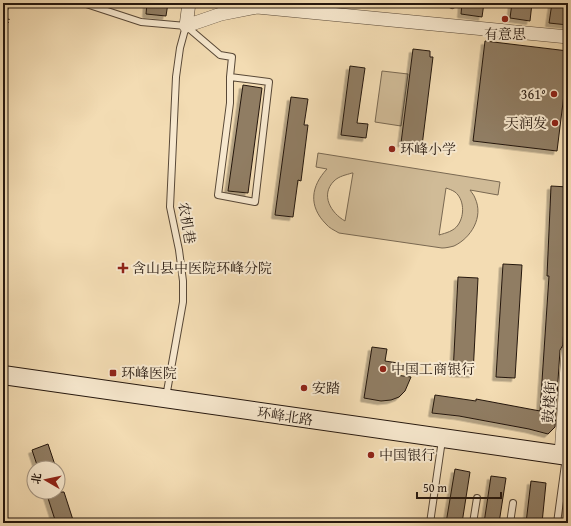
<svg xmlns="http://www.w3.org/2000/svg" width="571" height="526" viewBox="0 0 571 526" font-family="'Gentium Book Plus','Noto Serif SC',serif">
	<defs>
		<filter id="shadow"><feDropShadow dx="-3.5" dy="3.5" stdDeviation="0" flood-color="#0004"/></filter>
	</defs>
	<rect width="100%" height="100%" fill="#f3dcb3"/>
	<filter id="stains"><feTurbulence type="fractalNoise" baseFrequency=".005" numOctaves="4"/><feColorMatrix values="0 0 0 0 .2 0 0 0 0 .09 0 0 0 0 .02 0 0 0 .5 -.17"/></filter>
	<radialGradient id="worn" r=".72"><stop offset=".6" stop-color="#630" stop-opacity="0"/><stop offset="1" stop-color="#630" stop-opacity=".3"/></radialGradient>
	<g fill="#d0bb97" stroke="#7a6952" fill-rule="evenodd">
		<polygon points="382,71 408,74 401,126 375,122"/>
		<path d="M318,153L500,182L498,195L470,190C472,193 474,195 475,198C484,217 471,238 454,246C450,247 446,248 442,248L339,233C334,230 329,228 326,224C308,206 311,186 327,169L316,167ZM352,173H353L345,221C331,213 320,195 334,181C339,176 346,175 352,173ZM446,188C449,189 452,190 455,192C464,199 465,215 458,225C454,231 446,233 439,235Z"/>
	</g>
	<g fill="#907d64" stroke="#25170e" filter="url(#shadow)">
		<polygon points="147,3 168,3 166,16 146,14"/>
		<polygon points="462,3 484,3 482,17 461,14"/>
		<polygon points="512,3 532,3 530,21 510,18"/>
		<polygon points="552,3 568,3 568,25 549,23"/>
		<polygon points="485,41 568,51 568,62 557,151 473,141"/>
		<polygon points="413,49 430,51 430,57 433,57 422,146 401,143"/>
		<polygon points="350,66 365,68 357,123 368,124 366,138 341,135"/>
		<polygon points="243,85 262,88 248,193 228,191"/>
		<polygon points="291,97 308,99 304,125 308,125 301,181 298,180 293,217 275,215"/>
		<polygon points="551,186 568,187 568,248 563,345 560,350 555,427 548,434 529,429 459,416 432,413 435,395 476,401 476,399 540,411 549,276 547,276"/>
		<polygon points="503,264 522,265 515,378 496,377"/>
		<polygon points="458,277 478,278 473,374 453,373"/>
		<polygon points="372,347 387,349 385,361 398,363 396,375 411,377 405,391 399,397 391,400 381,401 364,398"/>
		<polygon points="48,444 56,468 38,468 32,450"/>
		<polygon points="455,469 470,472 462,523 446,523"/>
		<polygon points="491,476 506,478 499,523 484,523"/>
		<polygon points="531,481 546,483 542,523 526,523"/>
		<polygon points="46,492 64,492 74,523 56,523"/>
	</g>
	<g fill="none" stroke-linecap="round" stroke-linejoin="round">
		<g stroke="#584837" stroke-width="8">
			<g id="service">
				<polyline points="83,3 141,22 186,26 220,55 232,57 230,77 230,103 218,195 255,202 269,82 230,77"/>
				<polyline points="452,5 453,3"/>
				<polyline points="3,12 7,3"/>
				<polyline points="166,397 183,302 183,281 179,250 170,207 176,77 180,48 186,26"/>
				<polyline points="430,523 442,440"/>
				<polyline points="473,523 477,498"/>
				<polyline points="510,523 513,503"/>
				<polyline points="557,523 566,457"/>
			</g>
		</g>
		<g stroke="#584837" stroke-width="14">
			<g id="minor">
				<polyline points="189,3 186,26 221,14 257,7 568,37"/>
				<polyline points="561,455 568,351"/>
			</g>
		</g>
		<g stroke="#25170e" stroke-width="20">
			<polyline id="secondary" points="3,375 568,456"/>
		</g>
		<g stroke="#25170e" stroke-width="2" stroke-dasharray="1 2" stroke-linecap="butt">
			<polyline points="3,40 9,18"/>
			<polyline points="3,147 7,159 3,183"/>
		</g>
		<use href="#service" stroke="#f7e8ce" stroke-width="6"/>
		<use href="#minor" stroke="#f7e8ce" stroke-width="13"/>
		<use href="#secondary" stroke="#f7e8ce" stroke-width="18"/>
	</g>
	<g fill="#8f2418" stroke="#f7e8ce" stroke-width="1.5">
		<circle cx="505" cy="19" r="4"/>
		<circle cx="554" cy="94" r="4"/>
		<circle cx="555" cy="123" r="4"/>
		<circle cx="392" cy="149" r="4"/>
		<path d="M121 262h4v4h4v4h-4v4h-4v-4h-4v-4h4z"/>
		<circle cx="383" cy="369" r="4"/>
		<rect x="109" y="369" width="8" height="8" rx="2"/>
		<circle cx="304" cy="388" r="4"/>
		<circle cx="371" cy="455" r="4"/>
	</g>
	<g text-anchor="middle" stroke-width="4" stroke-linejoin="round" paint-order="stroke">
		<g font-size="14" fill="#25170e" stroke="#f7e8ce" text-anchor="start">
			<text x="505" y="39" text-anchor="middle">有意思</text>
			<text x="546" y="99" text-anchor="end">361°</text>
			<text x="547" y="128" text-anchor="end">天润发</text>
			<text x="400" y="154">环峰小学</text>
			<text x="132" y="273">含山县中医院环峰分院</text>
			<text x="391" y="374">中国工商银行</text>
			<text x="121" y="378">环峰医院</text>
			<text x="312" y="393">安踏</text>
			<text x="379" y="460">中国银行</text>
		</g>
		<g font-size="14" fill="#25170e" stroke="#f7e8ce">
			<text transform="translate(187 223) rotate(81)" y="5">农机巷</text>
			<text transform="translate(549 402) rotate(-86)" y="5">鼓楼街</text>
			<text transform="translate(285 416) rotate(8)" y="5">环峰北路</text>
		</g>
	</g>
	<rect width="571" height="526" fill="none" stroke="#f3dcb3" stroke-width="16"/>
	<rect x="4" y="4" width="563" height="518" fill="none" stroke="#25170e" stroke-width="2"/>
	<rect x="8" y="8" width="555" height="510" fill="none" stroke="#25170e"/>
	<g transform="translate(46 480) rotate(279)"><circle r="19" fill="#f7e8ce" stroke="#a39481"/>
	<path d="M0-3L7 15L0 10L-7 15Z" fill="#8f2418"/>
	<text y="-6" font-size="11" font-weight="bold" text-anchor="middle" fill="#25170e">北</text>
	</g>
	<path d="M417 492v6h84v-6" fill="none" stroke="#25170e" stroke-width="2"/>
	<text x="423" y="492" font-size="12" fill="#25170e" stroke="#f7e8ce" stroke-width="3" paint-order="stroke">50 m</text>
	<rect width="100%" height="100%" filter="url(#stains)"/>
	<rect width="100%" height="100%" fill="url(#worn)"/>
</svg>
